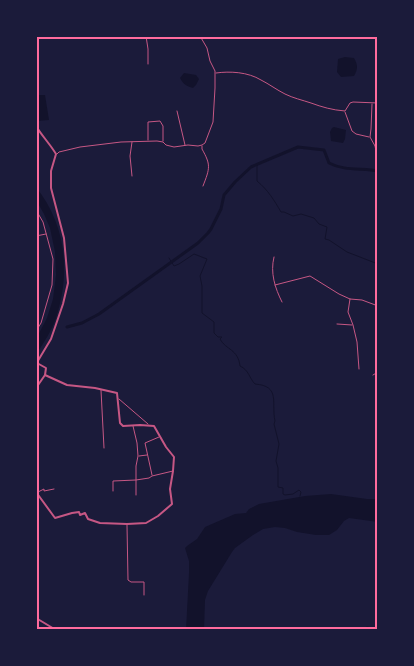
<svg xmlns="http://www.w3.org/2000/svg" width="414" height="666" viewBox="0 0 414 666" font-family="'DejaVu Sans',sans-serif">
	<rect width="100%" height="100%" fill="#1b1b3a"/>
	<g fill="#12122b">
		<path d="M345,57L354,58C358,65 358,69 354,76L341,77L337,72L338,59Z"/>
		<path d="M184,73L196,75L199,79L196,85L193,88C186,86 183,84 180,78Z"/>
		<polygon points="36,95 45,95 49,120 37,121"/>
		<polygon points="334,127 346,130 345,139 343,143 331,141 330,132 332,128"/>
		<path d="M36,187C66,225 71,272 56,318C52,331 43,343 36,355V339L47,318L53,299L56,275L55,252L50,228L44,214L36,200Z"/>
		<polygon points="331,494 367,499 378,499 378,522 349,518 344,521 337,530 329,535 316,535 297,532 285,528 275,527 263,529 253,535 235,548 232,552 208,591 205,600 204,630 186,630 189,573 189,561 185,548 187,546 197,539 205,527 235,514 246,513 249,509 259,504 305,496"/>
	</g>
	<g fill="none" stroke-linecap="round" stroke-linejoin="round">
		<g stroke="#12122b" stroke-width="1">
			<path d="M257,165V181C268,190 274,200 281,212H284L293,216L301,214L314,218L319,224L327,227L325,239L329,240L347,252L378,264"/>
			<path d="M169,258L174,266L179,264L194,254L207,259L200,276L202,286V313L214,322V333L218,337H222L220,339C226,350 238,349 240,366C249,370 249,378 255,384C281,386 271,403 275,421L274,424L279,444L276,461L278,468V487L283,488V494L285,495L293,494L299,490L301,492L300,496"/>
			<polyline points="359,630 367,627 378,629"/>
		</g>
		<path stroke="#12122b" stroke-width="3" d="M67,327L82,323L99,314L198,243L208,233L211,229L221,209L224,195L235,182L251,167L298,147L324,150L329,163C344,171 362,168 378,171"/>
		<g stroke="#c65784" stroke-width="1">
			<polyline points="146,36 148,49 148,64"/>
			<path d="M216,73C230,71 248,72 261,80C269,84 277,90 285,94C293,98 302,100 311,103C322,107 332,110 345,111L350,103L353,102L378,103"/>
			<polyline points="372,104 371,129 370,137 375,146 378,160"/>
			<polyline points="177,111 185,145"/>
			<polyline points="345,112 352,131 356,134 369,137"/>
			<polyline points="148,140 148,122 160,121 163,126 163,141"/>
			<path d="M202,146V149C211,165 210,168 203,186"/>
			<polyline points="57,154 59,152 80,147 121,142 157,141 163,142 166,145 174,147 188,145 198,146 202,145 205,143 213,122 215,88 215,71 210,61 207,48 200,36"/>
			<polyline points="132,176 130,156 132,142"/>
			<polyline points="36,210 43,222 53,259 52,285 41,323 36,331"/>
			<polyline points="36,236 46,234"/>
			<path d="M274,257C270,273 275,288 282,302"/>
			<polyline points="275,285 310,276 339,294 350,299 362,300 378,306"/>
			<polyline points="350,299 348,312 353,325 357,342 359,369"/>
			<polyline points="337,324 352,325"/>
			<polyline points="373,375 378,372"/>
			<polyline points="101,390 104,448"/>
			<polyline points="119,399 148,424"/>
			<polyline points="133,426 137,443 138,456 136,466 136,495"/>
			<polyline points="139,456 147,455"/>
			<polyline points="152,475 145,443 159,437"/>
			<polyline points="36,491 38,492 44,489 44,491 54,489"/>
			<polyline points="113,491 113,481 136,480 149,478 152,476 173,471"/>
			<polyline points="127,525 128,580 131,582 144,582 144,595"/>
		</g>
		<g stroke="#c65784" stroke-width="2">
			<path d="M36,126C42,136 50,144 56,154L51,171V188L64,238L68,283L63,304L51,339L36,364"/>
			<polyline points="36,388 45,375 46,368 37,363"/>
			<polyline points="36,492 55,518 72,513 79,512 80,515 85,513 88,519 100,523 127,524 146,523 158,516 172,504 170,489 173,471 174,457 166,447 154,426 140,425 123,426 120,423 117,393 95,388 67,385 45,375"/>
			<polyline points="36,618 56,630"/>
		</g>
	</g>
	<rect width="414" height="666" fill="none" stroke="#1b1b3a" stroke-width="75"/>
	<rect x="38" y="38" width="338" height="590" fill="none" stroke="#ff6b9d" stroke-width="2"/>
</svg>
